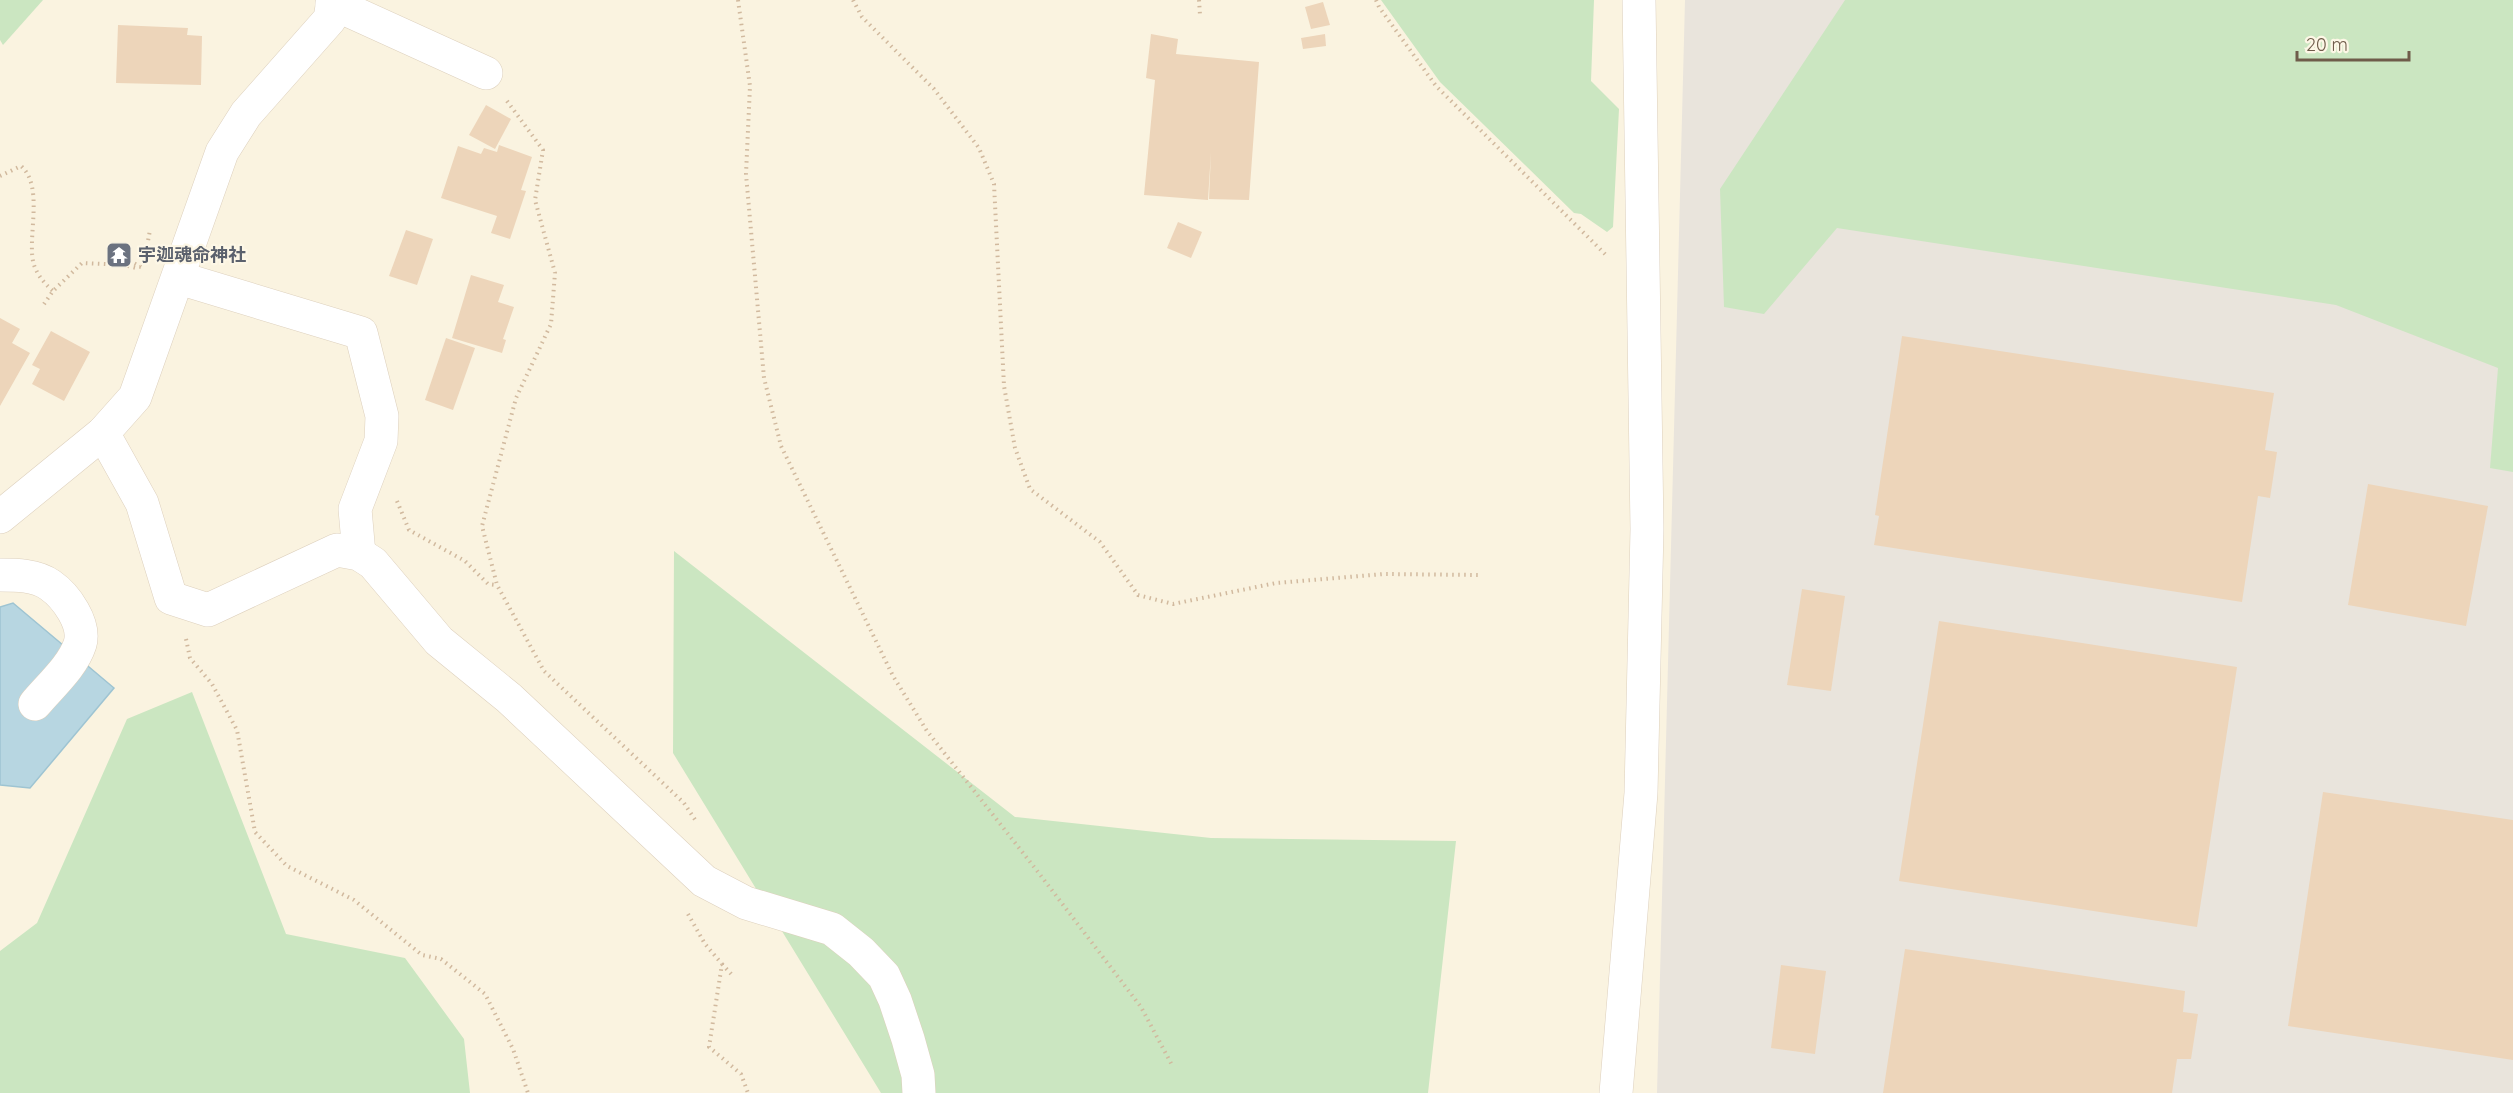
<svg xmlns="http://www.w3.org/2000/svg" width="2513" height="1093" viewBox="0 0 2513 1093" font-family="Quicksand,'Noto Sans JP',sans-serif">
	<rect width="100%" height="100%" fill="#faf3e0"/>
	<polygon fill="#e9e4dc" points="1685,0 2513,0 2513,1093 1657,1093"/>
	<g fill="#cbe6c1">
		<polygon points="0,0 43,0 3,45 0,40"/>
		<polygon points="1381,0 1594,0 1591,81 1619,109 1613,227 1607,232 1581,214 1574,213 1440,82"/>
		<polygon points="1845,0 2513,0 2513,472 2490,468 2498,368 2336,305 1837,228 1764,314 1724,307 1720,189"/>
		<polygon points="674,551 1015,817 1211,838 1456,841 1428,1093 881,1093 673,753"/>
		<polygon points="192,692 286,934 405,958 464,1039 470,1093 0,1093 0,951 37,923 127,719"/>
	</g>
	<polygon fill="#b7d6e1" stroke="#9ec4d2" stroke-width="1.5" points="13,603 114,688 30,788 0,785 0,607"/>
	<g fill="#edd5ba">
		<polygon points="1323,2 1330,25 1311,29 1305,7"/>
		<polygon points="118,25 188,28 187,35 202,36 201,85 116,83"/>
		<polygon points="1151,34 1178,39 1176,54 1259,62 1249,200 1209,199 1211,152 1208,200 1144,195 1155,80 1146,78"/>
		<polygon points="1325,34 1326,46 1303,49 1301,38"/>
		<polygon points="486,105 511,119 495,149 469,135"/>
		<polygon points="499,145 532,157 521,190 526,191 510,239 491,233 497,216 441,198 458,146 481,154 484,148 497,152"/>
		<polygon points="1178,222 1202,232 1191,258 1167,248"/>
		<polygon points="406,230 433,239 417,285 389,276"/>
		<polygon points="117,249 124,252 120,261 113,258"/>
		<polygon points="471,275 504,285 498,302 514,307 503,339 506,340 502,353 452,338"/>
		<polygon points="0,318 20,329 12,343 30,353 0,406"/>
		<polygon points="51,331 90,352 64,401 32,384 40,369 32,365"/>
		<polygon points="1902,336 2274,393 2265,450 2277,452 2270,498 2258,496 2242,602 1874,545 1879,516 1875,515"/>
		<polygon points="446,338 475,348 453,410 425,400"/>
		<polygon points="2368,484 2488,506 2466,626 2348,605"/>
		<polygon points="1802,589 1845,596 1831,691 1787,685"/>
		<polygon points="1939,621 2237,667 2197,927 1899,881"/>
		<polygon points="2323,792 2513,820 2513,1060 2288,1026"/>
		<polygon points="1905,949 2185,991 2183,1012 2198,1014 2191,1059 2177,1059 2172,1093 1883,1093"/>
		<polygon points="1781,965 1826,971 1815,1054 1771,1048"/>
	</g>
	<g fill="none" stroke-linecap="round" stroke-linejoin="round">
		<g stroke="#ddd0bd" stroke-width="34">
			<g id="minor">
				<polyline points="332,3 486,73"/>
				<polyline points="179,278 361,333 382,416 381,441 355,509 359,554"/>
				<polyline points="103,433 142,503 171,598 208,610 337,550 359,554 373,563 439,641 509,698 704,881 746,903 832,929 861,952 884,976 895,1000 908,1039 918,1075 919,1093"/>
				<polyline points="0,517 103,433 135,397 222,152 246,114 330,19 333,0"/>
				<path d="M0,575C16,575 36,575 50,585C66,596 86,624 80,644C73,666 50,686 35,704"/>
				<polyline points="1616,1093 1641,793 1647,529 1639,0"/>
			</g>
		</g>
		<g stroke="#d1b99e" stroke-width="4" stroke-dasharray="1.5 4.5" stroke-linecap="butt">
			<polyline points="738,0 750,86 746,174 764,378 781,446 893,676 927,731 1038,872 1141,1007 1173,1067"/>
			<polyline points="853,0 862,17 934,89 979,148 994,184 1004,386 1015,448 1030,489 1100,542 1138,595 1173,604 1276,583 1384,574 1482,575"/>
			<polyline points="1199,0 1200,15"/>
			<polyline points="1376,0 1379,7 1436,86 1606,255"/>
			<polyline points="507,101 543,150 535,200 555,273 551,324 516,398 482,526 497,585 544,671 684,803 696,821"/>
			<path d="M0,176L21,166C45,187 26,240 34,265C38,276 44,283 53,291"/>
			<polyline points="146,252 150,230"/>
			<polyline points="124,258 141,267"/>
			<polyline points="44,304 53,291 82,263 124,265 136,268 140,267"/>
			<polyline points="397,501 409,530 465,561 488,584 496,585"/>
			<polyline points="186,639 190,658 212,684 237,730 255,832 287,866 354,900 422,955 441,959 485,994 513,1049 528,1093"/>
			<polyline points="688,914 705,944 722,964 709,1047 741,1074 748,1093"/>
			<polyline points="722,964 733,976"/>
		</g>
		<use href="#minor" stroke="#fff" stroke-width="33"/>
	</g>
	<defs>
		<g id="temple-square" transform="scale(1.35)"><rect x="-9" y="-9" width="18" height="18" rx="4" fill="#6b7280" stroke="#fdf7e6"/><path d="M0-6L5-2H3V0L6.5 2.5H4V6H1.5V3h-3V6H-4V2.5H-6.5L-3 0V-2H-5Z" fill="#fff"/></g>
	</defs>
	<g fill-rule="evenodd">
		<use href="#temple-square" x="119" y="255"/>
	</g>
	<g text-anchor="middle" stroke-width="4.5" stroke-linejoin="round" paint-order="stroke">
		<g font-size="18" font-weight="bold" fill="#5b616d" stroke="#fdf7e6" text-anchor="start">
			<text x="138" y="261">宇迦魂命神社</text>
		</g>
	</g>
	<path d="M2297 51v9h112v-9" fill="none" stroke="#6f5c4a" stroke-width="3"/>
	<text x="2306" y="51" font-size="18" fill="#6f5c4a" stroke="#fdf7e6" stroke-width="4.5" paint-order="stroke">20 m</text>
</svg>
